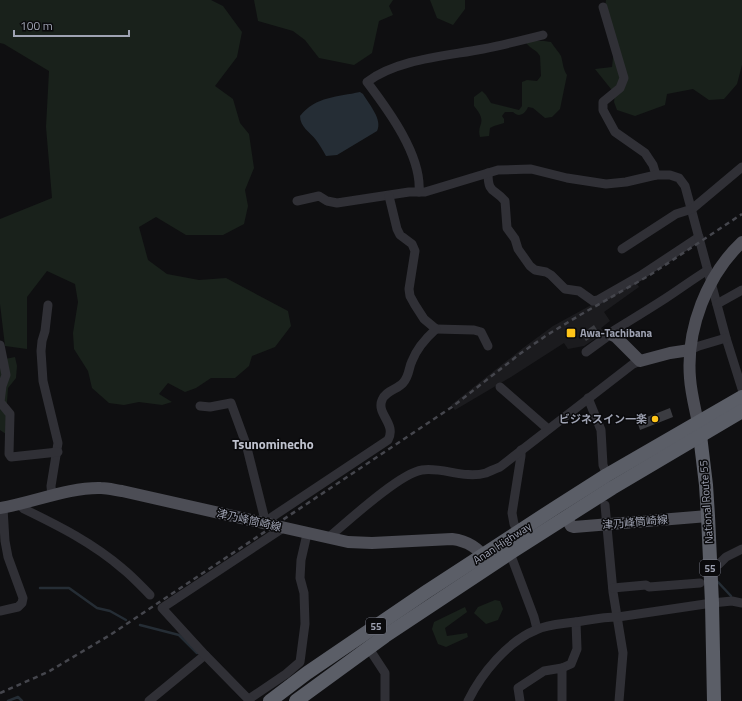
<svg xmlns="http://www.w3.org/2000/svg" width="742" height="701" viewBox="0 0 742 701" font-family="'Titillium Web','Noto Sans JP',sans-serif">
	<rect width="100%" height="100%" fill="#0f0f11"/>
	<polygon fill="#1b1b1e" points="635,281 639,287 604,312 610,321 601,328 604,333 584,346 568,349 564,343 511,377 455,410 451,405 523,348 553,326"/>
	<g fill="#19211b">
		<polygon points="0,0 211,0 223,6 242,32 237,57 215,86 233,99 240,123 249,134 254,168 245,190 248,206 244,224 223,235 186,235 156,217 139,227 148,260 167,274 199,280 226,278 288,311 291,326 275,347 252,356 249,366 235,378 211,378 196,388 185,392 168,383 159,394 172,402 162,405 139,402 124,405 109,403 92,388 88,371 74,349 73,333 78,302 75,284 47,271 27,297 27,349 5,346 0,304 0,219 52,198 46,127 49,71 4,44 0,43"/>
		<polygon points="254,0 393,0 389,6 393,15 379,21 372,53 354,65 319,58 305,40 293,31 258,21"/>
		<polygon points="430,0 465,0 465,9 453,25 437,18"/>
		<polygon points="606,0 742,0 742,65 737,84 724,99 709,100 693,89 667,94 665,105 635,116 617,110 614,102 615,94 595,69 612,67 615,39 605,8"/>
		<path d="M530,41H544L551,42C554,47 559,52 561,56C563,63 563,69 567,75L560,109L552,117L545,118L533,108L528,107C525,114 519,118 513,112H505L502,116L504,119V123L494,126L490,128L489,136L480,137C476,123 489,124 474,106V97L482,91L486,95L491,103L519,110L522,106V82L527,80L537,81L541,76L540,56L537,52L530,47L526,43Z"/>
		<polygon points="15,357 17,366 16,378 8,388 7,402 8,424 6,434 0,430 0,360"/>
		<polygon points="495,600 500,601 503,609 498,620 486,624 474,613 478,607"/>
		<polygon points="465,607 467,612 445,628 447,636 467,633 468,637 446,647 438,644 432,629 434,622"/>
	</g>
	<path fill="#252d35" d="M360,92L363,94C369,104 383,120 377,131L337,155L326,156C323,151 320,145 316,140C310,132 300,127 300,116C316,96 338,97 360,92Z"/>
	<g fill="none" stroke-linecap="round" stroke-linejoin="round">
		<g stroke="#252d35" stroke-width="2.5">
			<polyline points="717,581 731,596"/>
			<polyline points="40,588 69,588 97,608 110,611 126,620"/>
			<polyline points="140,625 179,635 197,653"/>
			<polyline points="8,701 18,697 22,701"/>
		</g>
	</g>
	<g fill="#3b3c41">
		<polygon points="594,325 599,333 597,334 598,336 593,339 592,337 586,341 581,334"/>
		<polygon points="670,408 673,417 640,430 637,421"/>
	</g>
	<g fill="none" stroke-linecap="round" stroke-linejoin="round">
		<g stroke="#303036" stroke-width="9">
			<polyline points="603,7 624,78 620,88 603,102 603,110 615,132 645,153 653,165 656,175"/>
			<path d="M488,173C488,194 494,188 505,201L507,228L515,239L518,249L530,266L535,270L546,272L551,275L565,289L579,291L593,301L598,300L640,276L699,237"/>
			<path d="M419,192C422,156 389,111 367,82C397,59 447,56 483,49C503,45 523,40 543,35"/>
			<polyline points="297,201 319,196 327,201 337,203 409,192 425,192 498,170 531,169 567,178 606,184 626,182 656,175 670,175 679,178 685,186 726,338 742,389"/>
			<polyline points="622,249 676,214 692,209 742,167"/>
			<polyline points="717,304 742,290"/>
			<polyline points="48,305 45,331 42,341 41,351 43,381 58,443 51,486 52,496"/>
			<polyline points="436,329 474,330 481,332 488,346"/>
			<polyline points="0,345 6,375 2,386 0,402 10,414 9,454 11,457 58,452"/>
			<polyline points="690,350 699,346 726,338"/>
			<path d="M586,352L608,336L612,335L613,331C631,320 649,309 666,298C680,289 693,279 708,270"/>
			<polyline points="500,387 548,429"/>
			<polyline points="588,398 601,430 603,465 607,475"/>
			<path d="M200,406L210,407L231,403L246,444L266,524L272,517L388,440C397,424 376,414 382,400C385,391 398,389 403,383C410,375 408,369 412,361C417,348 426,338 436,329L424,319L415,305L410,296L409,289L415,251L412,244L400,235L397,229L389,196"/>
			<path d="M20,505L24,509C59,526 93,543 123,569C133,577 141,586 150,595"/>
			<polyline points="605,505 613,592 623,653 619,701"/>
			<polyline points="519,532 514,524 512,513 521,456 521,450"/>
			<path d="M328,538C347,522 400,473 422,470C443,467 464,479 486,473C490,471 495,469 500,467L633,364L640,361"/>
			<polyline points="510,553 534,617 537,629"/>
			<polyline points="710,567 719,564 726,557 742,549"/>
			<polyline points="613,588 646,585 649,587 700,583"/>
			<polyline points="0,611 18,607 22,603 23,598 8,557 5,541 3,508"/>
			<polyline points="368,647 385,673 385,701"/>
			<polyline points="562,668 571,664 577,649 576,622"/>
			<polyline points="249,699 286,674 300,662 305,624 304,593 300,578 301,560 307,534"/>
			<polyline points="149,701 205,655"/>
			<polyline points="250,701 205,655 162,608 283,528"/>
			<path d="M468,701C481,674 508,641 536,630C548,624 562,624 575,622C589,620 603,617 618,617L712,603L732,601L742,603"/>
			<polyline points="520,701 518,688 544,671 562,668 562,701"/>
		</g>
		<g stroke="#4c4d55" stroke-width="12">
			<polyline points="612,335 616,337 640,361 670,353 690,350"/>
			<path d="M698,423C695,408 691,393 690,378C686,329 707,275 742,242"/>
			<path d="M0,508C32,503 69,487 101,488C108,488 115,490 122,491L348,542L372,543L452,539C468,541 478,548 488,561"/>
			<polyline points="566,517 571,526 574,527 708,516"/>
		</g>
		<g stroke="#5b5e67" stroke-width="14">
			<polyline points="699,427 706,485 708,516 712,603 714,701"/>
			<polyline points="270,701 307,673 426,592 558,506 607,475 742,397"/>
			<polyline points="296,701 385,636 510,553 612,488 742,411"/>
		</g>
		<polyline stroke="#45464d" stroke-width="2.5" stroke-dasharray="5 4" stroke-linecap="butt" points="0,693 48,672 110,635 452,407 521,353 547,335 580,315 650,275 742,214"/>
	</g>
	<g fill="#ffc519" stroke="#0a0a0c" stroke-width="1.5">
		<rect x="566" y="328" width="10" height="10" rx="2"/>
		<circle cx="655" cy="419" r="4"/>
	</g>
	<g text-anchor="middle" stroke-width="3" stroke-linejoin="round" paint-order="stroke">
		<g fill="#0a0a0c" stroke="#727581" stroke-width="1">
			<rect x="700" y="560" width="20" height="16" rx="3"/>
			<rect x="366" y="618" width="20" height="16" rx="3"/>
		</g>
		<g font-size="10" font-weight="bold" fill="#9fa3b3">
			<text x="710" y="572">55</text>
			<text x="376" y="630">55</text>
		</g>
		<g font-size="11" font-weight="bold" fill="#9fa3b3" stroke="#0a0a0c" text-anchor="start">
			<text x="580" y="337">Awa-Tachibana</text>
			<text x="647" y="423" text-anchor="end">ビジネスイン一楽</text>
		</g>
		<g font-size="11" fill="#9fa3b3" stroke="#0a0a0c">
			<text transform="translate(706 502) rotate(-94)" y="4">National Route 55</text>
			<text transform="translate(249 520) rotate(13)" y="4">津乃峰筒崎線</text>
			<text transform="translate(635 522) rotate(-5)" y="4">津乃峰筒崎線</text>
			<text transform="translate(502 543) rotate(-33)" y="4">Anan Highway</text>
		</g>
		<g font-size="13" font-weight="bold" fill="#c0c3cf" stroke="#0a0a0c">
			<text x="273" y="449">Tsunominecho</text>
		</g>
	</g>
	<path d="M14 30v6h115v-6" fill="none" stroke="#9fa3b3" stroke-width="2"/>
	<text x="20" y="30" font-size="12" fill="#9fa3b3" stroke="#0a0a0c" stroke-width="3" paint-order="stroke">100 m</text>
</svg>
